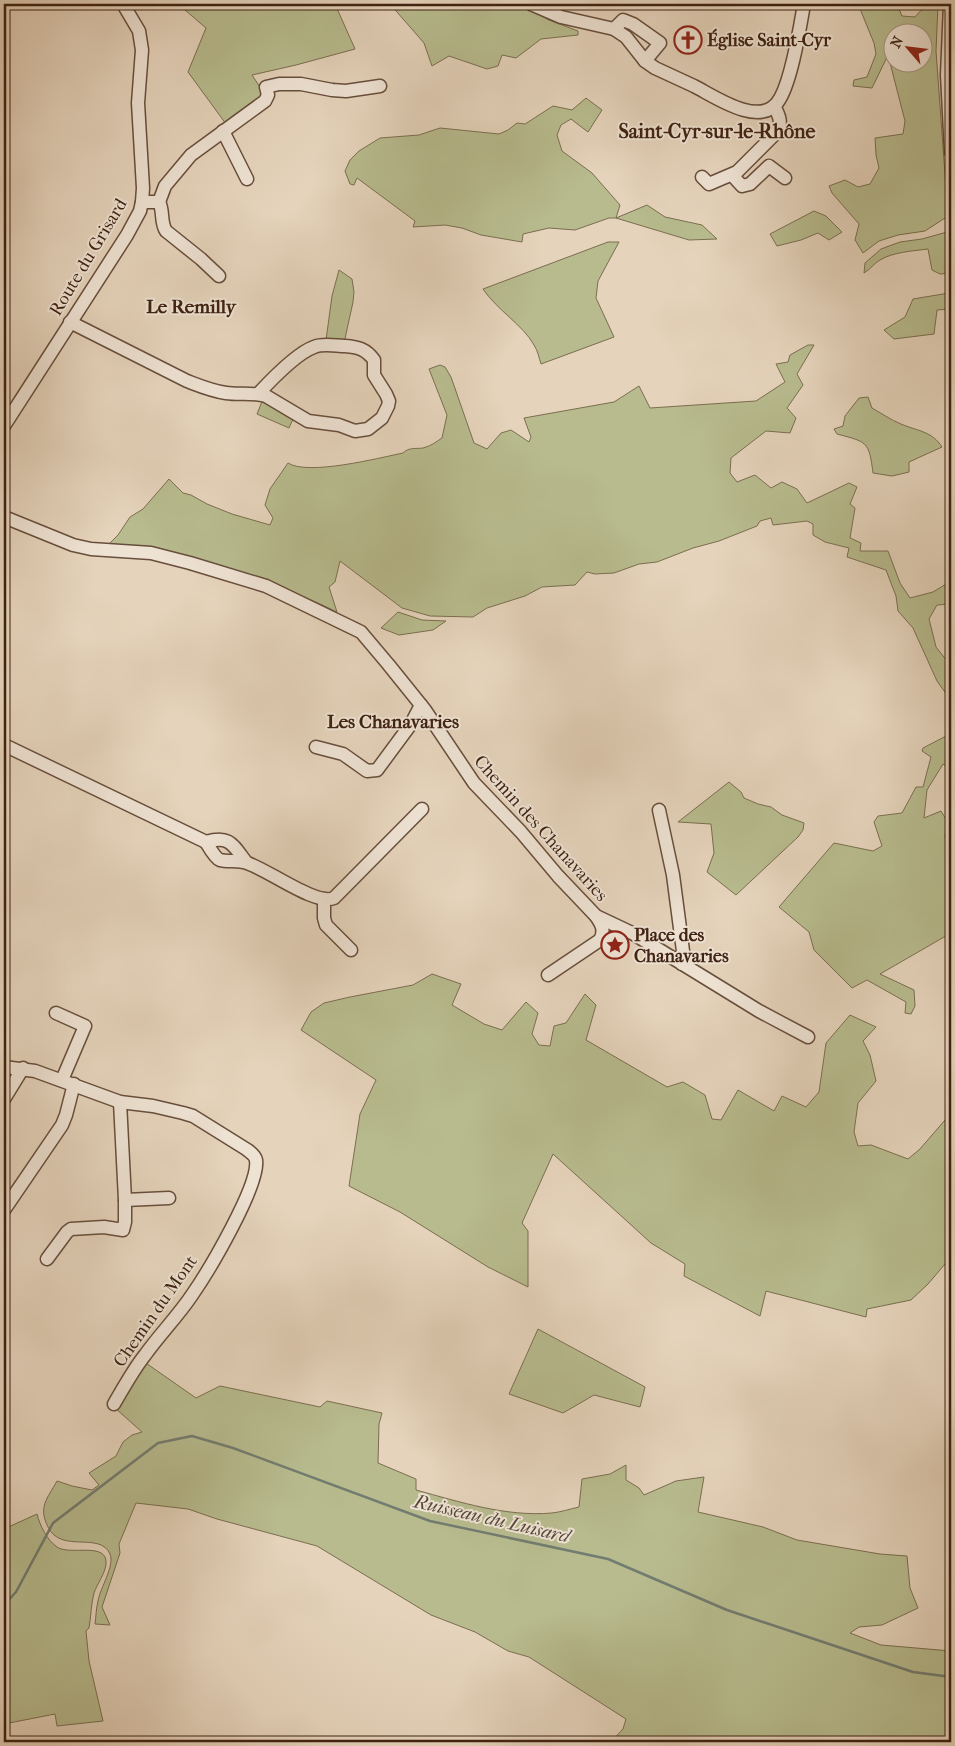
<svg xmlns="http://www.w3.org/2000/svg" width="955" height="1746" viewBox="0 0 955 1746" font-family="'IM FELL French Canon',serif">
	<rect width="100%" height="100%" fill="#e5d3bb"/>
	<filter id="stains"><feTurbulence type="fractalNoise" baseFrequency=".004" numOctaves="4"/><feColorMatrix values="0 0 0 0 .2 0 0 0 0 .09 0 0 0 0 .02 0 0 0 .5 -.17"/></filter>
	<radialGradient id="worn" r=".72"><stop offset=".6" stop-color="#630" stop-opacity="0"/><stop offset="1" stop-color="#630" stop-opacity=".3"/></radialGradient>
	<g fill="#b7bb8e" stroke="#7b6e50" fill-rule="evenodd">
		<polygon points="178,4 335,4 355,49 296,65 252,75 262,90 261,96 226,124 188,72 206,28"/>
		<polygon points="390,4 522,4 549,20 578,31 578,35 541,39 516,58 502,55 498,66 487,69 449,56 432,66 424,43"/>
		<path d="M858,4H897L902,16L915,17L926,5H938L936,51L948,216L925,231L898,235L879,241L863,253L855,240L859,224L832,193L829,186L845,180L858,187L870,184L879,168L876,155L875,138L903,134L905,121L888,55L872,88L853,86L854,80L867,77L876,54L874,43ZM892,32H922V62H892Z"/>
		<polygon points="586,98 602,110 588,132 571,119 561,125 557,135 562,151 592,173 620,205 616,218 647,205 665,217 702,225 717,239 689,240 616,218 609,218 575,230 549,228 523,234 522,242 481,235 462,228 445,225 413,227 415,221 357,178 354,185 350,184 345,171 350,160 359,151 380,138 419,135 440,128 499,134 508,130 517,123 525,124 553,106 572,110"/>
		<polygon points="814,211 826,216 842,232 829,240 818,233 801,240 777,246 770,234"/>
		<path d="M947,232L951,273L940,274L932,270L928,249C913,251 893,252 880,260C874,263 871,269 864,273L865,263L881,249L900,242L922,239Z"/>
		<path d="M608,242H619L598,281L596,298L614,337L541,364C539,358 538,351 534,345C523,325 497,310 483,289Z"/>
		<polygon points="339,270 352,279 354,292 353,302 344,343 326,340 332,296"/>
		<polygon points="949,293 951,309 937,310 934,334 894,339 884,330 905,317 913,299"/>
		<path d="M808,345H814L797,374L803,385L787,408L796,418L790,433L766,431L731,458L730,473L737,482L755,475L771,488L782,482L797,489L807,503L849,483L857,487L850,504L855,508L850,538L861,543L860,551H888L900,583L910,598L933,592L951,581V604L937,605L929,619L936,647L951,666V706L947,695L937,681L913,628L898,611L896,596L886,570L847,557L849,548L825,542L813,535V524L807,521L773,525L771,518L760,521L757,526L719,541L693,548L657,562L639,564L614,573L595,574L587,572L575,585L542,587L525,596L487,608L473,617L430,616L402,608L340,561L335,582L329,587L337,612C294,591 250,575 205,562C170,552 145,543 108,545L118,535L130,517L143,509L169,479L183,493L191,495L207,504L232,514L270,525L273,518L265,505L270,489L288,463C308,476 379,458 403,453C409,447 416,449 423,448C431,446 436,442 442,438L447,415L429,369L440,365L445,367L451,377L474,443L487,449L501,433L511,430L529,442L531,437L524,418L614,402L639,386L650,408L756,401L785,382L776,364L788,362L790,355Z"/>
		<path d="M868,397L872,408C881,413 891,420 901,424C917,431 932,431 942,447L909,462V472L892,476L873,473C869,441 867,442 837,434L834,429L843,426L845,416L859,398Z"/>
		<polygon points="263,399 294,417 289,428 257,414"/>
		<polygon points="398,612 422,620 446,621 433,630 399,635 381,628"/>
		<polygon points="951,715 951,770 943,764 927,790 924,818 941,811 947,821 945,836 947,852 951,854 951,933 880,974 914,990 915,1006 911,1014 905,1013 906,1002 867,980 852,988 814,950 809,932 779,907 834,843 873,851 882,846 874,822 878,816 902,813 916,787 923,787 931,757 922,751 923,748 948,735 947,720"/>
		<polygon points="729,782 741,792 744,798 758,804 771,807 782,815 804,823 803,830 798,837 736,895 707,872 714,853 711,824 678,822"/>
		<polygon points="432,974 461,984 452,1005 484,1024 502,1030 526,1002 538,1013 532,1034 539,1045 550,1046 554,1026 566,1023 585,994 596,1005 586,1040 667,1087 683,1082 705,1095 712,1119 721,1120 738,1090 774,1111 782,1096 806,1107 819,1092 826,1043 850,1015 876,1027 863,1041 870,1055 876,1081 858,1103 854,1132 858,1146 871,1145 908,1159 920,1149 951,1113 951,1257 928,1284 911,1300 867,1309 866,1317 766,1291 760,1316 684,1276 685,1264 651,1243 553,1154 522,1223 528,1231 528,1287 488,1267 400,1212 349,1186 360,1114 376,1080 301,1030 311,1012 324,1003 350,997 413,985"/>
		<polygon points="538,1329 645,1387 640,1407 594,1395 563,1413 509,1394"/>
		<path d="M143,1361L196,1398L220,1386L320,1407L327,1401L382,1413L379,1424L378,1463L416,1479V1490C460,1502 506,1517 552,1513C561,1512 570,1509 579,1507L582,1479L610,1474L626,1465V1480L639,1488L644,1495L676,1481L704,1477L698,1512L763,1527L797,1540L880,1554L907,1556L910,1588L918,1608L882,1625L859,1627L850,1633L881,1645L951,1651V1742H927L894,1737V1742H611L623,1729L626,1719L529,1657L508,1651L475,1632L431,1615L317,1546L217,1519L188,1509L136,1503L119,1544L120,1553L102,1607L110,1625L95,1624C96,1617 96,1609 98,1601C100,1588 115,1566 110,1554C100,1531 61,1554 48,1527C38,1507 47,1499 57,1481L72,1486L92,1490L99,1485L89,1473L116,1456L123,1442L132,1435L142,1432L115,1408Z"/>
		<path d="M37,1514C40,1526 47,1540 57,1547C70,1556 108,1541 106,1564C105,1574 97,1584 94,1593C91,1604 91,1617 89,1628L86,1631L89,1661L103,1721L57,1726L55,1714L4,1724V1529Z"/>
	</g>
	<g fill="none" stroke-linecap="round" stroke-linejoin="round">
		<polyline stroke="#737c71" stroke-width="2.5" points="4,1605 16,1592 53,1523 158,1443 192,1436 233,1448 430,1521 608,1559 727,1610 913,1672 951,1677"/>
		<g stroke="#684e3c" stroke-width="15">
			<g id="minor">
				<path d="M531,4L561,17L614,29L626,37L645,61L655,68C668,74 681,80 694,86C714,96 758,127 777,103C791,86 800,27 804,4"/>
				<polyline points="950,4 947,75 951,152"/>
				<polyline points="614,29 623,20 633,24 660,43 645,61"/>
				<polyline points="223,131 247,179"/>
				<polyline points="732,175 742,186 750,184 769,166 785,178"/>
				<path d="M702,177L709,184L737,172L778,131C782,122 779,115 774,106"/>
				<polyline points="142,202 159,202 165,186 191,155 265,101 268,95 266,87 279,84 301,84 332,90 346,91 380,86"/>
				<path d="M159,202C164,211 160,222 166,231L201,259L219,276"/>
				<path d="M70,322L187,381C200,386 212,391 226,393C239,395 252,392 266,396L308,421L339,425L355,431L368,429L382,418L388,406L389,401L386,394L374,375V360C366,349 358,347 345,346C336,346 323,343 314,347C297,353 271,380 258,394"/>
				<polyline points="4,426 127,235 140,211 142,202 143,188 138,103 142,50 139,31 123,4"/>
				<polyline points="4,517 73,545 91,549 151,553 190,563 266,586 361,632 388,664 425,710 474,783 521,832 558,876 596,916 632,933 759,1011 808,1037"/>
				<path d="M4,745L206,842C209,847 215,858 220,860C227,862 239,860 247,863C267,869 316,906 334,898L422,809"/>
				<polyline points="316,747 343,754 367,771 377,770 411,724 421,705"/>
				<polyline points="659,810 673,875 683,951 682,964"/>
				<path d="M206,842C230,835 233,845 246,862"/>
				<polyline points="324,899 324,918 326,925 351,950"/>
				<path d="M548,975L600,940C605,930 602,925 596,916"/>
				<polyline points="56,1013 85,1026 62,1080"/>
				<path d="M4,1067L35,1071L120,1102L153,1106L183,1113L193,1116L246,1149C250,1152 255,1155 256,1160C260,1185 208,1272 192,1295C178,1316 160,1334 145,1355C133,1370 124,1387 114,1404"/>
				<polyline points="4,1099 23,1068"/>
				<polyline points="125,1200 169,1198"/>
				<polyline points="4,1210 62,1125 66,1115 74,1084"/>
				<polyline points="47,1259 67,1232 71,1229 104,1227 123,1230 125,1222 125,1200 120,1102"/>
			</g>
		</g>
		<use href="#minor" stroke="#eee2d3" stroke-width="12"/>
	</g>
	<defs>
		<g id="church-ring" transform="scale(1.4375)"><circle r="9.5" fill="#eee2d3" stroke="#8f2418" stroke-width="1.5"/><path d="M-1.2-6h2.4v3.5h3.3v2.4h-3.3V6h-2.4V-.1h-3.3v-2.4h3.3Z" fill="#8f2418"/></g>
		<g id="sight-ring" transform="scale(1.4375)"><circle r="9.5" fill="#eee2d3" stroke="#8f2418" stroke-width="1.5"/><path d="M0-6L1.8-2.2L6-1.7L2.9 1.2L3.7 5.4L0 3.3L-3.7 5.4L-2.9 1.2L-6-1.7L-1.8-2.2Z" fill="#8f2418"/></g>
	</defs>
	<g fill-rule="evenodd">
		<use href="#church-ring" x="688" y="40"/>
		<use href="#sight-ring" x="615" y="945"/>
	</g>
	<g text-anchor="middle" stroke-width="4" stroke-linejoin="round" paint-order="stroke">
		<g font-size="18" font-weight="bold" fill="#3f2212" stroke="#eee2d3" text-anchor="start">
			<text x="707" y="46">Église Saint-Cyr</text>
			<text x="634" y="941">Place des<tspan x="634" dy="21">Chanavaries</tspan></text>
		</g>
		<g font-size="18" fill="#3f2212" stroke="#eee2d3">
			<text transform="translate(88 257) rotate(-59)" y="6">Route du Grisard</text>
			<text transform="translate(541 828) rotate(48)" y="6">Chemin des Chanavaries</text>
			<text transform="translate(155 1311) rotate(-55)" y="6">Chemin du Mont</text>
		</g>
		<g font-size="19" font-weight="bold" fill="#3f2212" stroke="#eee2d3">
			<text x="191" y="313">Le Remilly</text>
			<text x="393" y="728">Les Chanavaries</text>
		</g>
		<g font-size="19" font-style="italic" fill="#55483a" stroke="#eee2d3">
			<text transform="translate(492 1518) rotate(13)" y="7">Ruisseau du Luisard</text>
		</g>
		<g font-size="20" font-weight="bold" fill="#3f2212" stroke="#eee2d3">
			<text x="717" y="138">Saint-Cyr-sur-le-Rhône</text>
		</g>
	</g>
	<rect width="955" height="1746" fill="none" stroke="#e5d3bb" stroke-width="20"/>
	<rect x="5" y="5" width="945" height="1736" fill="none" stroke="#3f2212" stroke-width="2.5"/>
	<rect x="10" y="10" width="935" height="1726" fill="none" stroke="#3f2212"/>
	<g transform="translate(908 48) rotate(298)"><circle r="24" fill="#eee2d3" stroke="#a89586"/>
	<path d="M0-4L9 19L0 12L-9 19Z" fill="#8f2418"/>
	<text y="-8" font-size="14" font-weight="bold" text-anchor="middle" fill="#3f2212">N</text>
	</g>
	<rect width="100%" height="100%" filter="url(#stains)"/>
	<rect width="100%" height="100%" fill="url(#worn)"/>
</svg>
